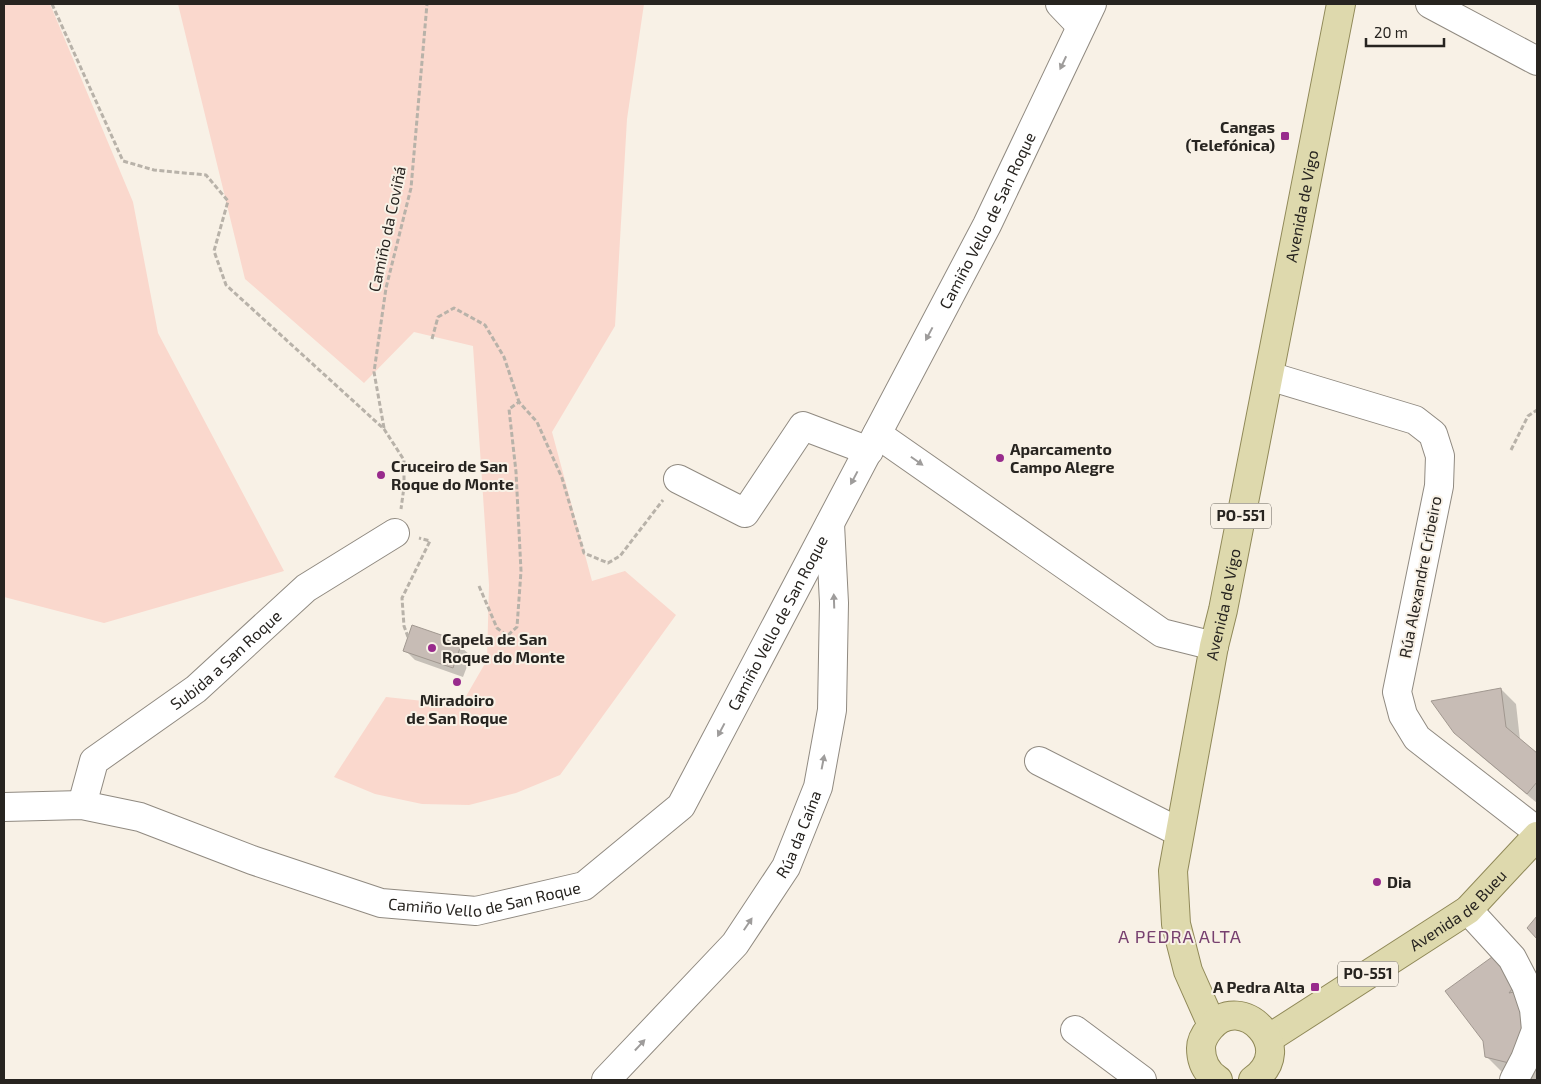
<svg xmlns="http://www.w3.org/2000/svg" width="1541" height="1084" viewBox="0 0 1541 1084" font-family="'Exo 2',sans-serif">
	<rect width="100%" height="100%" fill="#f8f1e6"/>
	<g fill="#fad8cd">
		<polygon points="4,4 50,4 133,202 158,333 284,571 104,623 4,597"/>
		<polygon points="178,4 644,4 627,119 615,326 552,432 592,581 625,571 676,615 560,775 516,793 469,805 422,804 375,794 334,777 386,697 461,705 487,660 489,585 473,346 414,332 364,383 245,279"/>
	</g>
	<g fill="#0003">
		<polygon points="447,638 451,642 460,646 471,656 463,677 415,660 405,650"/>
		<polygon points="1501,689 1516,704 1520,740 1537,754 1537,803 1471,748 1455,732"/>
		<polygon points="1492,958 1537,1005 1536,1080 1502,1072 1487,1057"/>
	</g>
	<g fill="#c7bcb5" stroke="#a19890">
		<polygon points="412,625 447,637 446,640 461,645 453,668 403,651"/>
		<polygon points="1501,688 1506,727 1537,753 1537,782 1527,794 1454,733 1431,701"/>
		<polygon points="1537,916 1537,939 1527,928"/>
		<polygon points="1492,957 1506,961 1518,981 1509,993 1524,990 1521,1066 1485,1057 1483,1041 1445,991"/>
	</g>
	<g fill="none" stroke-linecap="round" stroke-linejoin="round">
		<g stroke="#908a81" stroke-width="30">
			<g id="minor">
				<polyline points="1060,4 1081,26"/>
				<polyline points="1430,4 1537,61"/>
				<polyline points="1269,376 1415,420 1433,434 1440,456 1439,486 1397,692 1403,715 1417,738 1537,831"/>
				<polyline points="877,434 1162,633 1214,646"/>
				<polyline points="678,479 745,513 803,426 869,451"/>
				<polyline points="1039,761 1179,832"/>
				<path id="s1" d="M82,805L94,761L196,689L306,588L395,533"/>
				<path id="s2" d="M4,807L82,805L140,817L252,860L381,903L476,911L584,886L681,806L987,225L1092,4"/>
				<polyline points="1468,910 1512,958 1526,985 1534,1009 1536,1030 1525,1059 1514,1080"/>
				<polyline points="1075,1030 1142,1080"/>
				<path id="s3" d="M606,1080L735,944L786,867L818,787L832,710L834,603L830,524"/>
			</g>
		</g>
		<g stroke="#908958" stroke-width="30">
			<g id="primary">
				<path id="s4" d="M1212,1025L1188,971L1176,924L1173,871L1214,646L1223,610L1341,4"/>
				<path id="s5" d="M1268,1039L1468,910L1537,836"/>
				<path d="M1218,1080C1207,1073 1201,1062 1201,1048C1201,1040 1205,1034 1210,1028C1241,990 1299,1048 1253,1080"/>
			</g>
		</g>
		<g stroke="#b8b2a9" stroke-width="3" stroke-dasharray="5 2.5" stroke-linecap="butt">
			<polyline points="52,4 123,161 154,170 206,175 228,201 214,251 226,285 384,429 404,460 404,487 401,509"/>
			<polyline points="432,339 438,317 454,308 485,325 504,357 519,402"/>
			<polyline points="384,428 374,372 386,288 411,188 427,4"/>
			<polyline points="1511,450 1528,416 1537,410"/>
			<polyline points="479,586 497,628 507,636 517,627 521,571 516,472 509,409 519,402 537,422 562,478 584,553 608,563 620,556 663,500"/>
			<polyline points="408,637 404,626 402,598 430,541 419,538"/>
		</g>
		<use href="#minor" stroke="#fff" stroke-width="28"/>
		<use href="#primary" stroke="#ded9ad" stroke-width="28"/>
	</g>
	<defs><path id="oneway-solid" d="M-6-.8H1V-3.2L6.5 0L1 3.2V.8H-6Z" transform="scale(1.25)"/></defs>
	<g fill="#9e9c9b">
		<use href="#oneway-solid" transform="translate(1063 63) rotate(115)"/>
		<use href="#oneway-solid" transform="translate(929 334) rotate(118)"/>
		<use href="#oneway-solid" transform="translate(917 461) rotate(35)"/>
		<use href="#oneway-solid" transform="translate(854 478) rotate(118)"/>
		<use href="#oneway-solid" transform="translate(834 601) rotate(-92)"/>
		<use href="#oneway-solid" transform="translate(721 730) rotate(118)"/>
		<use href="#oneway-solid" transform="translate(823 762) rotate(-79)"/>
		<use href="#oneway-solid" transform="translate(748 924) rotate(-56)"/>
		<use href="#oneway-solid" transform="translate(640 1045) rotate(-47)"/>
	</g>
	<g fill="#982b8c" stroke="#f8f1e6" stroke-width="2">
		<rect x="1280" y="131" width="10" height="10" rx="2.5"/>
		<circle cx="1000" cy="458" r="5"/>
		<circle cx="381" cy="475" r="5"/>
		<circle cx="432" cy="648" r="5"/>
		<circle cx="457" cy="682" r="5"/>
		<circle cx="1377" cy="882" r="5"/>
		<rect x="1310" y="982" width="10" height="10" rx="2.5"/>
	</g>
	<g text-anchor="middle" stroke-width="4" stroke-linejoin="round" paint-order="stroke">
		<g fill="#f8f1e6" stroke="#66625b" stroke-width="1">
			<rect x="1211" y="503.5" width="60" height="25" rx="4"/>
			<rect x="1338" y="961.5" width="60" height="25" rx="4"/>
		</g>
		<g font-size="15" font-weight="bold" fill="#272420">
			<text x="1241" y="521">PO-551</text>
			<text x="1368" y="979">PO-551</text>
		</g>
		<g font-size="16" font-weight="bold" fill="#272420" stroke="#f8f1e6" text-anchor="start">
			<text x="1275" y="133" text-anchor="end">Cangas<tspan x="1275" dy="18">(Telefónica)</tspan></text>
			<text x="1010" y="455">Aparcamento<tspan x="1010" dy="18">Campo Alegre</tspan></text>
			<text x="391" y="472">Cruceiro de San<tspan x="391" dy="18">Roque do Monte</tspan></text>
			<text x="442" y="645">Capela de San<tspan x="442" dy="18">Roque do Monte</tspan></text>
			<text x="457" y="706" text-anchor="middle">Miradoiro<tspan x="457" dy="18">de San Roque</tspan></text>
			<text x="1387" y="888">Dia</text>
			<text x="1305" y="993" text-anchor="end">A Pedra Alta</text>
		</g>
		<g font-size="16" fill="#272420" stroke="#f8f1e6">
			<text dy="6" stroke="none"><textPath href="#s4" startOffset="838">Avenida de Vigo</textPath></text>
			<text dy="6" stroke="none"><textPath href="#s2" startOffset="1386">Camiño Vello de San Roque</textPath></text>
			<text transform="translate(387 229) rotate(-78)" y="6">Camiño da Coviñá</text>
			<text transform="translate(1420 577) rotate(-79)" y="6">Rúa Alexandre Cribeiro</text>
			<text dy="6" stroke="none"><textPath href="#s4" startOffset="432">Avenida de Vigo</textPath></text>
			<text dy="6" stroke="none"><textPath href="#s2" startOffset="932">Camiño Vello de San Roque</textPath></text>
			<text dy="6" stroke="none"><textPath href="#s1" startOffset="212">Subida a San Roque</textPath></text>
			<text dy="6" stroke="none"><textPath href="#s3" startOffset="315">Rúa da Caína</textPath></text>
			<text dy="6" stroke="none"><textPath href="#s2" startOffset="498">Camiño Vello de San Roque</textPath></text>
			<text dy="6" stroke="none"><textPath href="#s5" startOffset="230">Avenida de Bueu</textPath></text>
		</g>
		<g font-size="18" letter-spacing="1" fill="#77406f" stroke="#f8f1e6">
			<text x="1180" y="943">A PEDRA ALTA</text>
		</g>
	</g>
	<rect width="1541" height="1084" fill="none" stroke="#272420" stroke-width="10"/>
	<path d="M1366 38v8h78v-8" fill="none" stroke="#272420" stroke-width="2.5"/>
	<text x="1374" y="38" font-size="15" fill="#272420" stroke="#f8f1e6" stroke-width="4" paint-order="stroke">20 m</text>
</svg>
